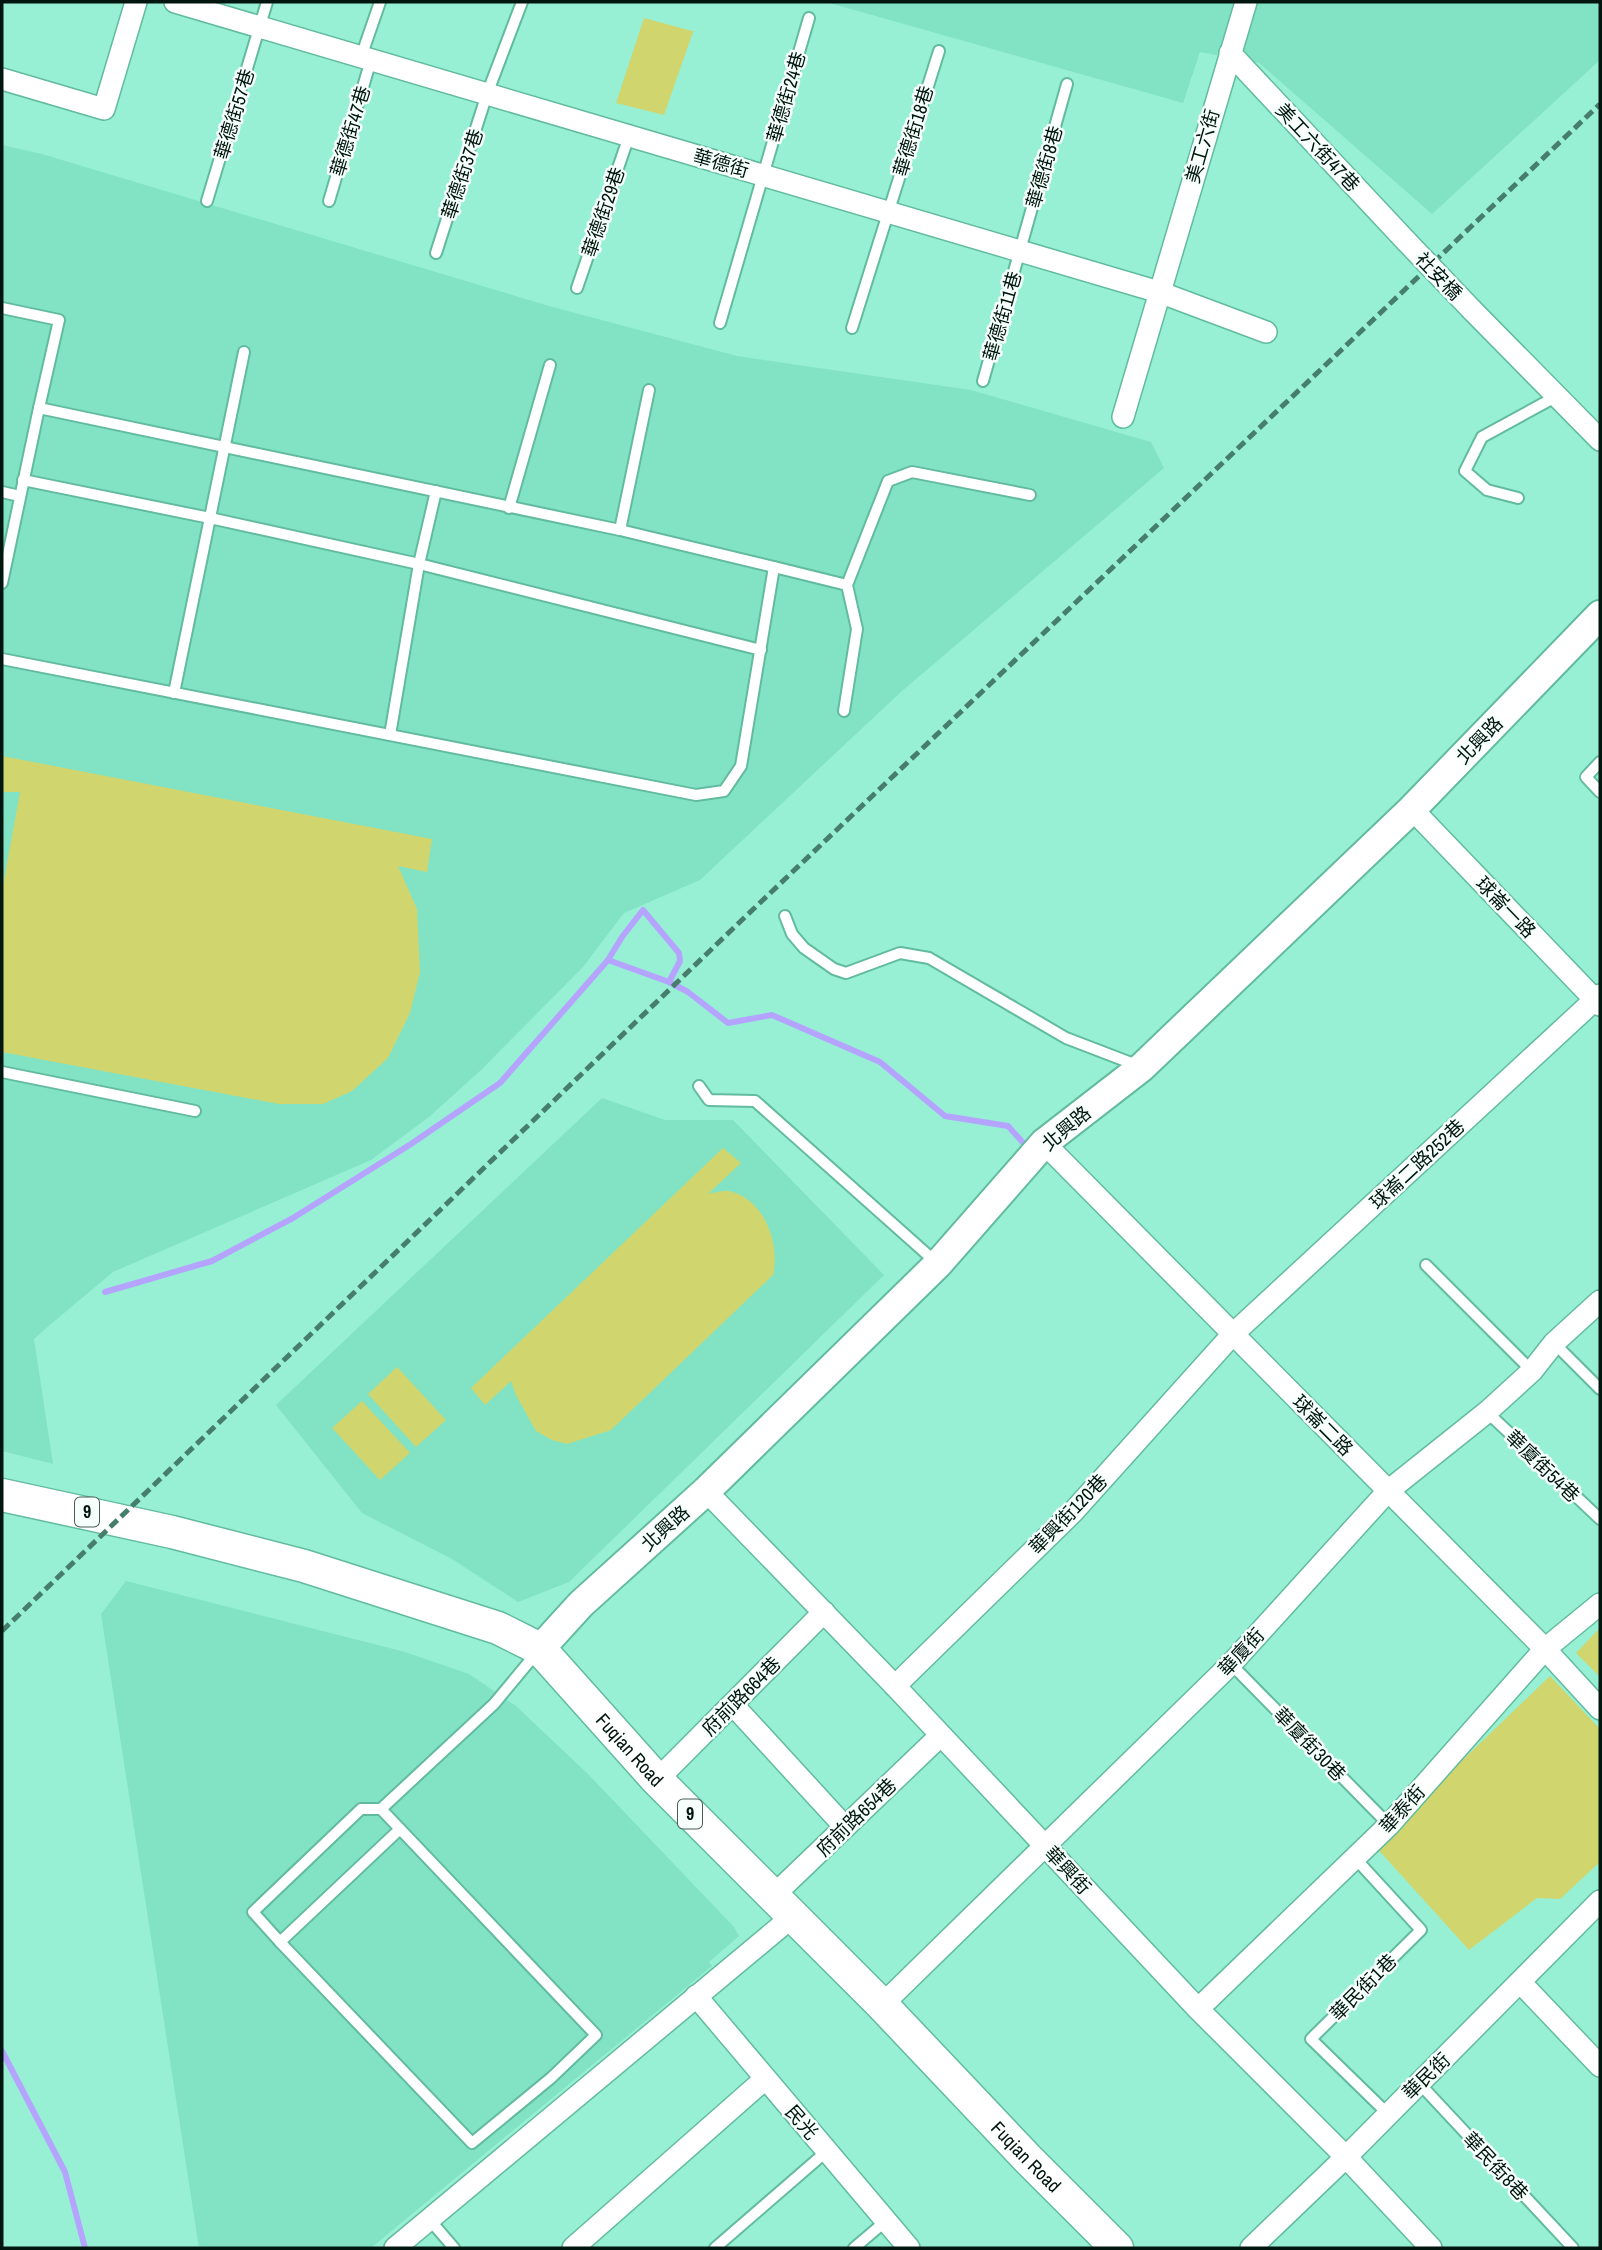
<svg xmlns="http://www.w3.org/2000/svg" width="1602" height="2250" viewBox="0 0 1602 2250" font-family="'Archivo Narrow','Noto Sans TC',sans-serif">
	<rect width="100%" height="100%" fill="#97f0d3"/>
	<g fill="#82e3c4">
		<polygon points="826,2 1600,2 1600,60 1432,214 1259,63 1200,52 1183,103"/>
		<polygon points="2,145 42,154 549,306 737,356 971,390 1151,442 1164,468 902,691 700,880 624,913 583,967 480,1071 429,1117 371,1160 113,1272 51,1324 34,1339 53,1464 2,1451"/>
		<polygon points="602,1098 665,1120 733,1120 884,1275 569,1582 518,1602 452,1559 362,1513 276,1405"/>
		<polygon points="126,1581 405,1652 469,1674 516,1706 589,1775 734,1927 739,1936 709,1962 712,1966 371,2248 199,2248 101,1614"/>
	</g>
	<g fill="#d0d56e">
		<polygon points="644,18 696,32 693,32 664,115 616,103"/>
		<polygon points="2,756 432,839 427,872 398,866 417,909 420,972 410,1013 388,1058 352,1091 323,1104 279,1104 2,1052 2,891 20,792 2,792"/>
		<path d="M723,1148L741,1163L708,1194C714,1193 723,1190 729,1191C765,1199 780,1244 773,1275L611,1430L567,1444L552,1440L536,1431L516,1395L511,1381L485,1405L471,1388Z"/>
		<polygon points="397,1367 446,1420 416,1447 368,1394"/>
		<polygon points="362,1401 410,1453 380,1480 332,1428"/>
		<polygon points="1600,1628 1600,1677 1576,1653"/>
		<polygon points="1550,1676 1600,1729 1600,1862 1560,1899 1537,1898 1469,1950 1374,1845"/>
	</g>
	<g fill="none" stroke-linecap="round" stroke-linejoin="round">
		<g stroke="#b4a4ff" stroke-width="6">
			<polyline points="608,960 622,937 643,910 679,953 680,961 669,982"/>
			<polyline points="105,1292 212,1261 293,1218 411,1144 500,1083 608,960 669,982 688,992 728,1023 772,1015 880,1062 945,1116 1008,1126 1026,1146"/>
			<polyline points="2,2051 65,2172 85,2248"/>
		</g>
		<g stroke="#62bb9f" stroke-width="14">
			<g id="lane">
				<polyline points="361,57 380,2"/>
				<polyline points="207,201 267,2"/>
				<polyline points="329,201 371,60"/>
				<polyline points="436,253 487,94 522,2"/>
				<polyline points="577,288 629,136"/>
				<polyline points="2,308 59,320 39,408"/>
				<polyline points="720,323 809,18"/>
				<polyline points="852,328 939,51"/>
				<polyline points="983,381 1067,84"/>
				<polyline points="23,480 210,518 419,564 761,650"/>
				<polyline points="2,492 20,496"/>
				<polyline points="1518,498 1487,490 1465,471 1482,437 1557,396"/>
				<polyline points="509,508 550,365"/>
				<polyline points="620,530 649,390"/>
				<polyline points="774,567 847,585"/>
				<polyline points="2,583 39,408 620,530 774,567 741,766 724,791 696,795 2,659"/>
				<polyline points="174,693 244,352"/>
				<polyline points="844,711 857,629 847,585 888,481 912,472 1030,495"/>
				<polyline points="390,735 419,564 436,491"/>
				<polyline points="1600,762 1586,777 1600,792"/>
				<polyline points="785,916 792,934 804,948 834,969 846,973 900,953 929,958 1066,1038 1139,1066"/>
				<polyline points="2,1072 195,1111"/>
				<polyline points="699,1086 709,1100 755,1101 938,1264"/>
				<polyline points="1426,1265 1532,1371"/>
				<polyline points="1554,1343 1600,1389"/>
				<polyline points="1487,1412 1600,1519"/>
				<polyline points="1231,1664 1389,1825"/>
				<polyline points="381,1809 361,1809 253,1912 280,1942 400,1829"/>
				<polyline points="1355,1858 1421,1930 1311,2039 1387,2113"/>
				<polyline points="280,1942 472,2143 551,2078 596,2035 381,1809 494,1704 538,1651"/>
				<polyline points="1419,2083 1573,2248"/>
				<polyline points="429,2219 454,2248"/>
				<polyline points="715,2248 827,2151"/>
				<polyline points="854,2248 887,2220"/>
			</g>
		</g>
		<g stroke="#62bb9f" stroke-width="24">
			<g id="street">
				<polyline points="175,2 1159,292 1266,332"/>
				<polyline points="1230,53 1407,242"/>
				<polyline points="2,79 104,109 136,2"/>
				<polyline points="1472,310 1600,440"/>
				<polyline points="1123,417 1246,2"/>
				<polyline points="1412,809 1600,1005"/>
				<polyline points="1044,1143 1545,1649 1600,1709"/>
				<polyline points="706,1491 895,1686 1198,2009 1346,2157 1431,2248"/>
				<polyline points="895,1686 1073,1512 1233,1334 1600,995"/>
				<polyline points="733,1705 845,1827"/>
				<polyline points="657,1780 824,1612"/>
				<polyline points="772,1897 940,1736"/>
				<polyline points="1521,1983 1600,2066"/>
				<polyline points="696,1996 909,2248"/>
				<polyline points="882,2005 1231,1664 1388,1491 1487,1412 1532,1371 1554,1343 1600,1301"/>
				<polyline points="1198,2009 1389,1825 1545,1649 1600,1604"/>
				<polyline points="395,2248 792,1917"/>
				<polyline points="573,2248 765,2079"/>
				<polyline points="1251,2248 1346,2157 1600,1901"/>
			</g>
		</g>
		<g stroke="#62bb9f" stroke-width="32">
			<polyline id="secondary" points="540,1649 581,1604 706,1491 938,1264 1044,1143 1142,1067 1412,809 1600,615"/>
		</g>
		<g stroke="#62bb9f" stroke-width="35">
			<g id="primary">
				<path id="s1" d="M2,1495L172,1532L304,1566L498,1628L540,1649L657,1780L882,2005L1027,2158L1117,2248"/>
			</g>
		</g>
		<use href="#lane" stroke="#fff" stroke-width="10"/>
		<use href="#street" stroke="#fff" stroke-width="21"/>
		<use href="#secondary" stroke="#fff" stroke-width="28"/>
		<use href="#primary" stroke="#fff" stroke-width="32"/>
		<polyline stroke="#477d6b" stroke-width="5" stroke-dasharray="10 5" stroke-linecap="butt" points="2,1631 744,918 1600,104"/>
		<g stroke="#62bb9f" stroke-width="24" stroke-linecap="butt">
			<polyline id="street-bridge" points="1407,242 1472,310"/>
		</g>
		<use href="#street-bridge" stroke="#fff" stroke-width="21"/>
	</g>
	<g text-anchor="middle" stroke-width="5" stroke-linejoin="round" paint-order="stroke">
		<g fill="#f6fffb" stroke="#4a5c56" stroke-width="2">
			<rect x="75" y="1497.5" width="24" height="29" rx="5"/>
			<rect x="678" y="1799.5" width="24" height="29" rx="5"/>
		</g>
		<g font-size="18" font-weight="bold" fill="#00160f">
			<text x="87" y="1518">9</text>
			<text x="690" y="1820">9</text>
		</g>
		<g font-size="19" fill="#00160f" stroke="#f6fffb">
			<text transform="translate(786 97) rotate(-74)" y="7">華德街24巷</text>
			<text transform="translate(234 114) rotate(-73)" y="7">華德街57巷</text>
			<text transform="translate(350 131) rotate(-73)" y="7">華德街47巷</text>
			<text transform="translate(913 131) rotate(-73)" y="7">華德街18巷</text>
			<text transform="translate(1202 146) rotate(-74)" y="7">美工六街</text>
			<text transform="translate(1318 147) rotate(47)" y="7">美工六街47巷</text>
			<text transform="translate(721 163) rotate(16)" y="7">華德街</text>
			<text transform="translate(1044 167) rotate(-74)" y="7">華德街8巷</text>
			<text transform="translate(462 174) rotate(-72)" y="7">華德街37巷</text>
			<text transform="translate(603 212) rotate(-71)" y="7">華德街29巷</text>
			<text transform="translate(1439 276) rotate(46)" y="7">社安橋</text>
			<text transform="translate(1002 316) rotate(-74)" y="7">華德街11巷</text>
			<text transform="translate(1479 740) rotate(-46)" y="7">北興路</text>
			<text transform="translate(1506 907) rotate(46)" y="7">球崙一路</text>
			<text transform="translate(1066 1128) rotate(-40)" y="7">北興路</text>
			<text transform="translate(1417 1164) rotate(-43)" y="7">球崙二路252巷</text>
			<text transform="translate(1323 1425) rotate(45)" y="7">球崙二路</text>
			<text transform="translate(1543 1466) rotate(44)" y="7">華廈街54巷</text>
			<text transform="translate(1068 1514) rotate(-46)" y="7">華興街120巷</text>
			<text transform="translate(665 1528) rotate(-42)" y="7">北興路</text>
			<text transform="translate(1241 1652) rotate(-47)" y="7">華廈街</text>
			<text transform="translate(741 1696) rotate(-45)" y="7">府前路664巷</text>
			<text transform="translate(1310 1744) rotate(46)" y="7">華廈街30巷</text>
			<text dy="7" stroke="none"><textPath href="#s1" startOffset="696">Fuqian Road</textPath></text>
			<text transform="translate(1402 1809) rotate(-48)" y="7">華泰街</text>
			<text transform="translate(856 1817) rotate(-44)" y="7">府前路654巷</text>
			<text transform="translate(1068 1870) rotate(47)" y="7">華興街</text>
			<text transform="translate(1363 1987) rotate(-45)" y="7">華民街1巷</text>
			<text transform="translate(1426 2076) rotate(-44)" y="7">華民街</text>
			<text transform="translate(802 2122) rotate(49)" y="7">民光</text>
			<text dy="7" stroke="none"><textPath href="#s1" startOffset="1264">Fuqian Road</textPath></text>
			<text transform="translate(1496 2166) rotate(47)" y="7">華民街8巷</text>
		</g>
	</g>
	<rect width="1602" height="2250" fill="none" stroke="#00160f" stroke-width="7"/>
</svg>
